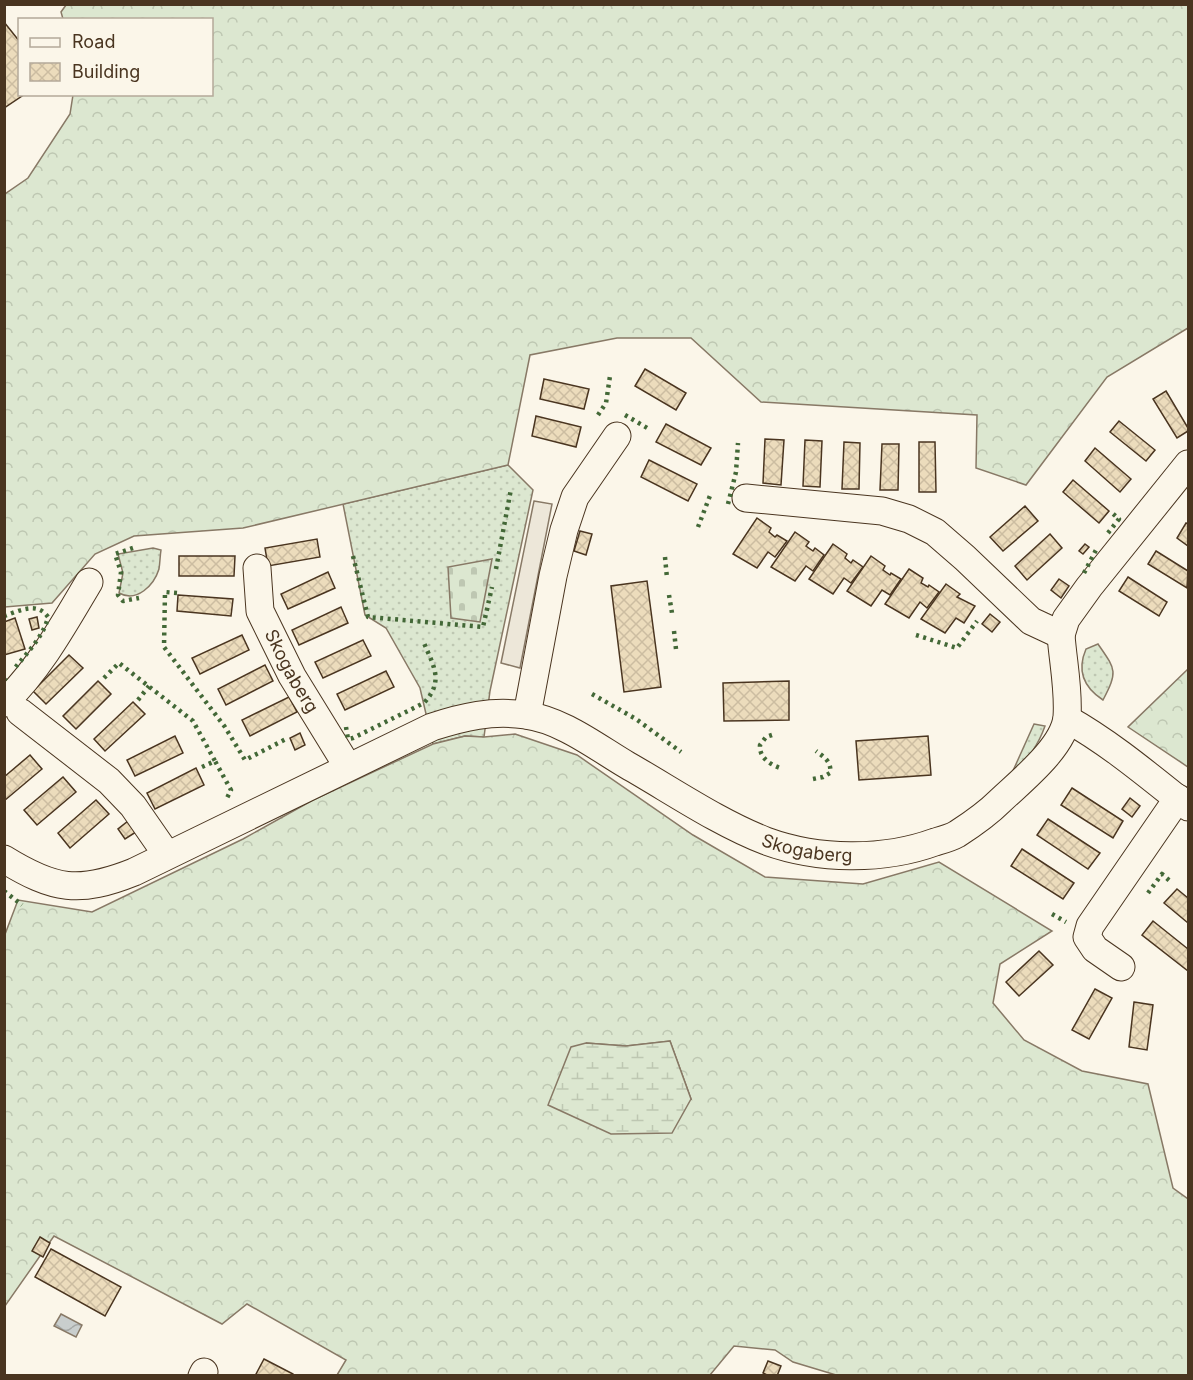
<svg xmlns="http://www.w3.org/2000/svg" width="1193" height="1380" viewBox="0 0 1193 1380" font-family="Inter,sans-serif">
	<defs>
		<pattern id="grass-dots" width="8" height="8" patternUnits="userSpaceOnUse" patternTransform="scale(1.5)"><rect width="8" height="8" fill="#dce7d0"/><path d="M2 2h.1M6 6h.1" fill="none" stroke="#bec7b2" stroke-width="1.8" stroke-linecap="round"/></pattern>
		<pattern id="forest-crowns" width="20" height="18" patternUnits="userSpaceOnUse" patternTransform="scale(1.5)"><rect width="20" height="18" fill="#dce7d0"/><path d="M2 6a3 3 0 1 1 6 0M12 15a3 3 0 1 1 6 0" fill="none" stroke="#bec7b2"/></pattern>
		<pattern id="wetland-marsh" width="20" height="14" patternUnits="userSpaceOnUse" patternTransform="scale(1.5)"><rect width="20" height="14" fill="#dce7d0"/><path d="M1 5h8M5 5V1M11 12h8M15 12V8" fill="none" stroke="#bec7b2"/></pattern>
		<pattern id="cemetery-stones" width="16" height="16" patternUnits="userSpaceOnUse" patternTransform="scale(1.5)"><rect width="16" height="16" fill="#dce7d0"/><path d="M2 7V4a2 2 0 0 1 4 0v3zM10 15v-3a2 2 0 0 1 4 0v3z" fill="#bec7b2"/></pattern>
		<pattern id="water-waves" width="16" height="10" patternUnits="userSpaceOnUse" patternTransform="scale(1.5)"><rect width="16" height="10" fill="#c9cecd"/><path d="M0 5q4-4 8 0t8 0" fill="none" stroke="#a5a8a6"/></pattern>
		<pattern id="building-cross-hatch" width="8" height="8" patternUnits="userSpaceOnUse" patternTransform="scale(1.5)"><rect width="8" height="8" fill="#ecdcbc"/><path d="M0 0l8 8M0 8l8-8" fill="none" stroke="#ccbda1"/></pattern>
	</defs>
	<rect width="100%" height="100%" fill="#fbf6e9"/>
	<g fill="url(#grass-dots)" stroke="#887966" stroke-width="1.5">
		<polygon points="508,465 533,490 490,691 484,737 465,736 433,744 420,688 386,628 365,615 343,504"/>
		<path d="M153,548L161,550C160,556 160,563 159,569C154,585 137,603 119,593L123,573L118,554Z"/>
		<path d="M1098,644C1116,670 1118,671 1103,700C1083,687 1077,670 1086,649Z"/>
		<path d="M1034,724L1045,726C1039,743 1027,763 1012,773Z"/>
	</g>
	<g fill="url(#forest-crowns)" stroke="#887966" stroke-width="1.5" fill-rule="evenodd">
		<polygon points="66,5 1188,5 1188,328 1107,377 1026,485 976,468 977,415 761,402 691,338 617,338 530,355 508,465 243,528 134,536 95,554 52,603 5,607 5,194 28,178 70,114 73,95 212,94 212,20 63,19 61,12"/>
		<polygon points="1188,669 1188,767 1128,727"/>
		<path d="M515,734L577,755L693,835L765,877L863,884L939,862L1052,931L1000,964L993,1003L1024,1040L1082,1071L1148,1084L1173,1188L1188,1199V1375H836L793,1362L775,1350L734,1346L710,1375H337L346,1360L247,1304L222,1324L54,1236L5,1306L4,937L18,900L92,912L243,839L313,800L433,744L465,736L484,737ZM670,1041L691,1099L586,1043L626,1046Z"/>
	</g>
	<polygon fill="url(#wetland-marsh)" stroke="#887966" stroke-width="1.5" points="670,1041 691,1099 672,1133 611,1134 548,1105 571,1047 586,1043 626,1046"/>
	<polygon fill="url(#cemetery-stones)" stroke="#887966" stroke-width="1.5" points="492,559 480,622 451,618 448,567"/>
	<polygon fill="#ede7d9" stroke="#887966" stroke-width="1.5" points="534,501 552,504 520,668 501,663"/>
	<polygon fill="url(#water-waves)" stroke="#887966" stroke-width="1.5" points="61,1314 82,1325 76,1337 54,1326"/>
	<g fill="url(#building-cross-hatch)" stroke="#4a3520" stroke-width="1.5">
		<polygon points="4,22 20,42 20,94 25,94 4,108"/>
		<polygon points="645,369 686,393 676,410 635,386"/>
		<polygon points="544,379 589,389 584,409 540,399"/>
		<polygon points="1166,391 1188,428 1188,431 1177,438 1153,399"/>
		<polygon points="536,416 581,427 576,447 532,436"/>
		<polygon points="1119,421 1155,450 1146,461 1110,432"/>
		<polygon points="666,424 711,448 701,465 656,442"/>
		<polygon points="765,439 784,440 781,485 763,483"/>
		<polygon points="805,440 822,441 820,487 803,486"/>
		<polygon points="844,442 860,443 859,489 842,489"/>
		<polygon points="919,442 935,442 936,492 919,492"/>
		<polygon points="882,444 899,444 898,490 880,490"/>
		<polygon points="1095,448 1131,479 1120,492 1085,461"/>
		<polygon points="649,460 697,484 688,501 641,477"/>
		<polygon points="1073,480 1109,511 1099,523 1063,492"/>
		<polygon points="1025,506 1038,521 1003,551 990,537"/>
		<polygon points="757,518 771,528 769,532 775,537 777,535 787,541 775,557 768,552 757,568 733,554"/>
		<polygon points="1186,523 1188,524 1188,546 1177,538"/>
		<polygon points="580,531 592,534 586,555 574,551"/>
		<polygon points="795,532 809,542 806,546 813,551 815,548 824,555 813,571 806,566 795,581 771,567"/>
		<polygon points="1050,534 1062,548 1027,580 1015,566"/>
		<polygon points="317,539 320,557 268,566 265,548"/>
		<polygon points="833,544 847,554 845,558 851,563 853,560 863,567 851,583 844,578 833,594 809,579"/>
		<polygon points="1085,544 1089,547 1083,554 1079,551"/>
		<polygon points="1156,551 1188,571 1187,588 1148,564"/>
		<polygon points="179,556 235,556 234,576 179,576"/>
		<polygon points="871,556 885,566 883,570 890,575 891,573 901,579 890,595 882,590 871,606 847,591"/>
		<polygon points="909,569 923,578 921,583 928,587 929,585 939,592 927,608 920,602 909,618 885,604"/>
		<polygon points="328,572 335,588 288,609 281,594"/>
		<polygon points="1128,577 1167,602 1159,616 1119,591"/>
		<polygon points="1059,579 1069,586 1061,598 1051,590"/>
		<polygon points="647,581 661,687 624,692 611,586"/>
		<polygon points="946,584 960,594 957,597 975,606 964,623 956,618 945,633 921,619"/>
		<polygon points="178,595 233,599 231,616 177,611"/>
		<polygon points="341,607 348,623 299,645 292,630"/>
		<polygon points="990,614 1000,622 992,632 982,624"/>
		<polygon points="37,617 39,628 32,630 29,619"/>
		<polygon points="15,618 25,649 4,655 4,622"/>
		<polygon points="242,635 249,650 200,674 192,658"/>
		<polygon points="363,640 371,656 323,678 315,662"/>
		<polygon points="69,655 83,668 46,704 33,691"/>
		<polygon points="265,665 273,681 226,705 218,689"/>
		<polygon points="386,671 394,687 345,710 337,694"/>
		<polygon points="98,681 111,694 76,729 63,716"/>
		<polygon points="789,681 789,720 724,721 723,683"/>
		<polygon points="289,697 297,712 250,736 242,720"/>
		<polygon points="133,702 145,714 105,751 94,739"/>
		<polygon points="300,733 305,745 295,750 290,738"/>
		<polygon points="175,736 183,753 135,776 127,760"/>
		<polygon points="928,736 931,775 859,780 856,741"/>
		<polygon points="30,755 42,769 4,801 4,777"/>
		<polygon points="196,768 204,785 155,809 147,793"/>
		<polygon points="63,777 76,792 37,825 24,810"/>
		<polygon points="1072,788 1123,821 1113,838 1061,805"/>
		<polygon points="1130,798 1140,806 1132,817 1122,809"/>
		<polygon points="96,800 109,814 70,848 58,833"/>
		<polygon points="1048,819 1100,853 1088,869 1037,835"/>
		<polygon points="128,821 136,832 125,839 118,829"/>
		<polygon points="1022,849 1074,883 1063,899 1011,866"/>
		<polygon points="1177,889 1188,898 1188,923 1164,903"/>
		<polygon points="1153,921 1188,949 1188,971 1142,935"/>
		<polygon points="1039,951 1053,965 1019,996 1006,982"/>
		<polygon points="1095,989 1112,998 1089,1039 1072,1030"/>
		<polygon points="1134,1002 1153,1005 1147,1050 1129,1047"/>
		<polygon points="40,1237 50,1243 43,1257 32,1251"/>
		<polygon points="51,1249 121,1287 105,1316 35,1277"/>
		<polygon points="264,1359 293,1374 293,1376 255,1376"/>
		<polygon points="768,1361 781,1366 777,1376 769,1376 763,1373"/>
	</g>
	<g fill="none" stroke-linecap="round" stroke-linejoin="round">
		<g stroke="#4a3520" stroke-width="29">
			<g id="minor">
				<polyline points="746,498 882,511 909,519 935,532 965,558 1031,621 1061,635 1066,619 1089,587 1188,464"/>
				<path id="s1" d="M257,568L260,611L292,676L348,767"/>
				<path d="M4,703C40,668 64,624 89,582"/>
				<polyline points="20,712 109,781 133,806 167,855"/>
				<polyline points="527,715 553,576 564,530 575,497 617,436"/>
				<path d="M1067,719C1110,743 1149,776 1188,807"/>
				<path id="s2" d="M4,859C54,890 79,894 134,872L432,727C463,717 492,710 525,715C562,720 595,746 627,765C671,790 719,823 766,841C818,860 883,861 935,842C942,840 950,838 957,834C971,825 988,813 1000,801C1021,781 1064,747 1067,717C1069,690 1063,662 1061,635"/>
				<polyline points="1121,967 1095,949 1087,937 1090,926 1178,798"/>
				<polyline points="202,1376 204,1372"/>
			</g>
		</g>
		<use href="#minor" stroke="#fbf6e9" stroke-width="27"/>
		<g stroke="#436837" stroke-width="4.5" stroke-dasharray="3 4.5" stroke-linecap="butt">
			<polyline points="598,415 606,403 610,376"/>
			<polyline points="625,415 649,429"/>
			<polyline points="728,504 736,472 738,443"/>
			<polyline points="698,527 711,493"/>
			<polyline points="1108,533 1119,519 1111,512"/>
			<polyline points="133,548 115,554 121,572 118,595 123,601 139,598"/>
			<polyline points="353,556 368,617 483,627 492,587"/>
			<polyline points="665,557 667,578"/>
			<polyline points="496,569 511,489"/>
			<polyline points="1084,573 1096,550"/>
			<polyline points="177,593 165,592 164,647 225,727 245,760 288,738"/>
			<polyline points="669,595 672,613"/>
			<path d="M4,616C19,611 37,601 48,617C44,636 26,654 14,669"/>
			<polyline points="674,631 676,649"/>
			<polyline points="916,635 957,648 977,621"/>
			<polyline points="104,678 119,663 193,721 215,761"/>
			<polyline points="4,680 7,677"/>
			<polyline points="592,694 636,719 681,752"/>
			<polyline points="138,700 149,686"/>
			<path d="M346,727L348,739L353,738L424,703C444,681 434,667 424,643"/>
			<path d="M772,735L766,737L760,745C759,757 769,764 780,768"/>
			<polyline points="202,767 215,761 231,790 227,798"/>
			<path d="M813,779L823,777L830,773C832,762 824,757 816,751"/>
			<polyline points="4,891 22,905"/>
			<polyline points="1148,893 1162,874 1171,882"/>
			<polyline points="1052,914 1066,922"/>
		</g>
	</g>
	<g text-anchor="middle" stroke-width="4.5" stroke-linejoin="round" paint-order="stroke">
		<g font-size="18" fill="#4a3520" stroke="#fbf6e9">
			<text dy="6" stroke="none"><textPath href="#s1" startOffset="111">Skogaberg</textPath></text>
			<text dy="6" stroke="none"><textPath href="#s2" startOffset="879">Skogaberg</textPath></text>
		</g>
	</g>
	<rect width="1193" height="1380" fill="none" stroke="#4a3520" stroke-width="12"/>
	<rect x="18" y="18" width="195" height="78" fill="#fbf6e9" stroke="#b4a999" stroke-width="1.5"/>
	<rect x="30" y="38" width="30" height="9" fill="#fbf6e9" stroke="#b4a999" stroke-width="1.5"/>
	<text x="72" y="48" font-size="18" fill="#4a3520">Road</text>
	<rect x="30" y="63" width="30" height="18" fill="url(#building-cross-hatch)" stroke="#b4a999" stroke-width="1.5"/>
	<text x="72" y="78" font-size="18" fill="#4a3520">Building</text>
</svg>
